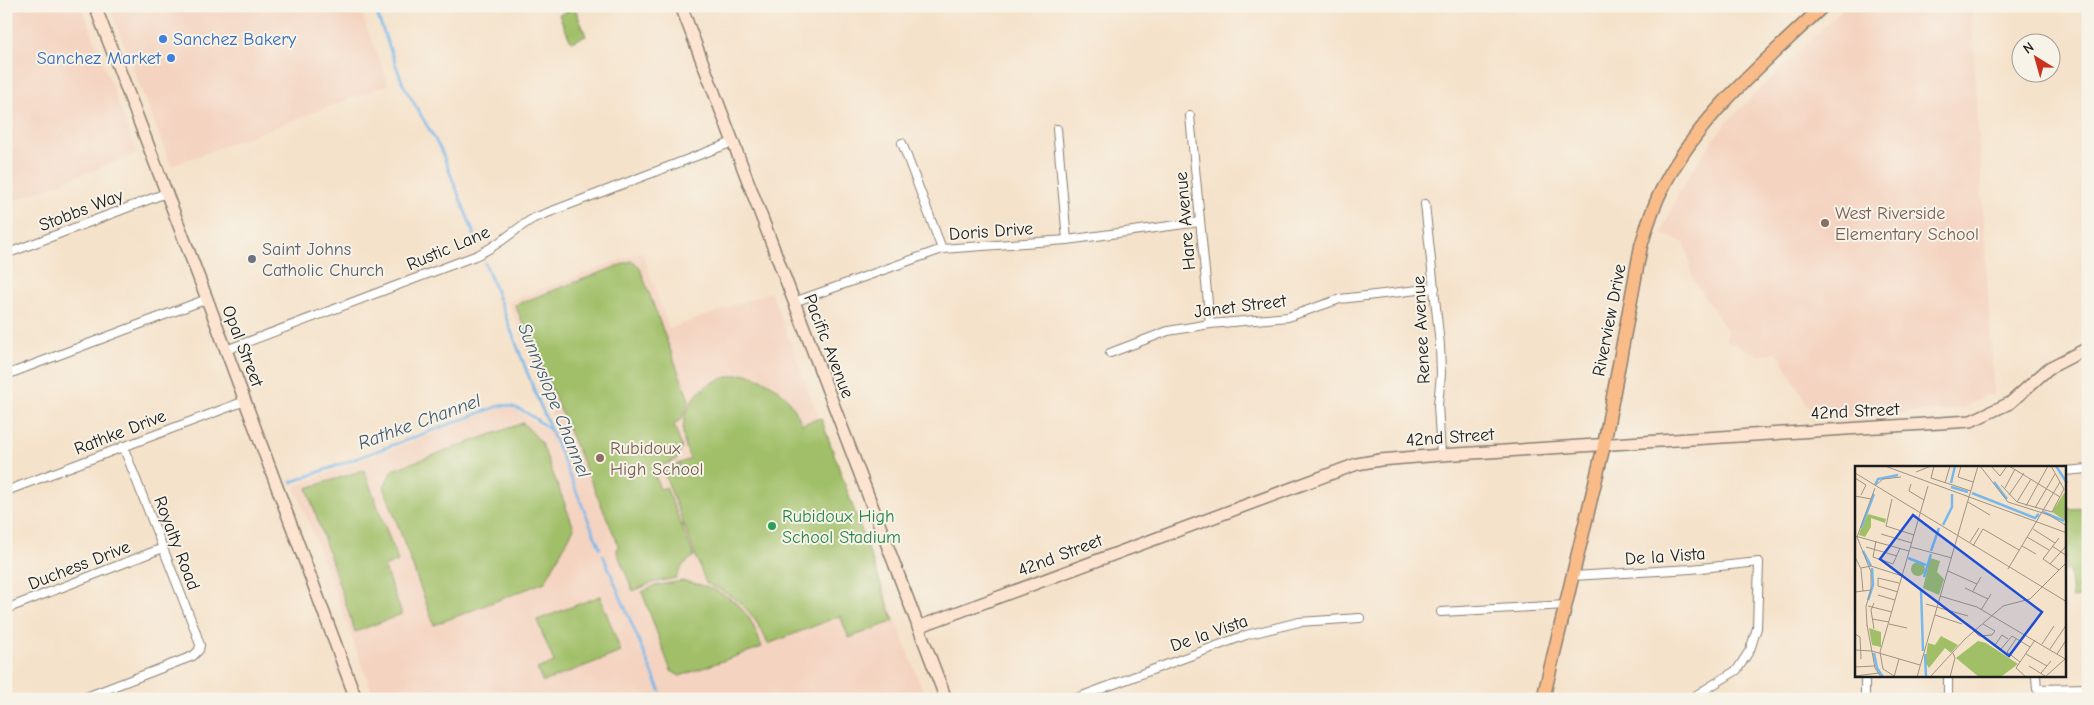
<svg xmlns="http://www.w3.org/2000/svg" width="2094" height="705" viewBox="0 0 2094 705" font-family="'Comic Neue',sans-serif">
	<rect width="100%" height="100%" fill="#f7f3e8"/>
	<filter id="ink" filterUnits="userSpaceOnUse"><feTurbulence type="fractalNoise" baseFrequency=".02" numOctaves="2"/><feDisplacementMap in="SourceGraphic" scale="10" xChannelSelector="R" yChannelSelector="G"/><feConvolveMatrix kernelMatrix="1 2 1 2 8 2 1 2 1" color-interpolation-filters="sRGB"/></filter>
	<filter id="wash" filterUnits="userSpaceOnUse"><feTurbulence type="fractalNoise" baseFrequency=".0096" numOctaves="4" result="noise"/><feDisplacementMap in="SourceGraphic" scale="20" xChannelSelector="R" yChannelSelector="G"/><feGaussianBlur stdDeviation="1.12" result="paint"/><feColorMatrix in="noise" values="0 0 0 0 0 0 0 0 0 0 0 0 0 0 0 0 0 1.4 0 .05"/><feComposite in="paint" operator="in"/></filter>
	<g filter="url(#wash)">
		<rect width="100%" height="100%" fill="#f5e2ca"/>
		<g fill="#f4d3c0">
			<polygon points="6,6 82,6 137,154 6,203"/>
			<polygon points="109,6 361,6 366,26 389,84 171,166"/>
			<polygon points="1845,6 1971,6 1994,395 1985,395 1966,407 1950,410 1811,419 1811,411 1777,351 1760,356 1726,340 1727,330 1693,279 1685,243 1661,234 1680,189 1712,141 1729,120"/>
			<polygon points="642,252 669,329 771,292 926,699 375,699 295,486 503,407 517,410 546,431 557,427 508,302"/>
		</g>
		<g fill="#a0bf67" stroke="#5e6e42">
			<polygon points="575,8 586,36 571,42 559,15"/>
			<polygon points="631,261 639,266 689,400 682,419 674,424 682,448 676,460 653,469 660,489 666,487 694,556 683,565 676,578 652,583 633,591 617,552 618,544 515,305"/>
			<path d="M746,374C775,381 791,398 802,424L821,418L894,621L849,638L840,616L768,644C754,612 738,597 706,583L663,470L690,459C687,451 683,442 683,433C683,395 712,376 746,374Z"/>
			<polygon points="523,423 541,442 574,528 545,582 434,625 384,487 392,470"/>
			<polygon points="364,470 398,561 384,567 402,614 355,632 307,488"/>
			<polygon points="2088,508 2088,596 2072,598 2069,570 2065,570 2065,509"/>
			<path d="M682,581C709,585 733,595 749,618C755,627 758,638 762,647L680,676L671,671L642,592L654,586Z"/>
			<polygon points="600,596 621,652 543,682 537,669 554,662 537,620"/>
		</g>
		<g fill="none" stroke-linecap="round" stroke-linejoin="round">
			<g stroke="#77b8ec" stroke-width="2.5">
				<polyline points="374,6 403,84 441,150 478,244"/>
				<polyline points="485,263 534,390 600,548"/>
				<path d="M292,482L502,405C521,406 534,418 549,429"/>
				<polyline points="603,555 660,691"/>
			</g>
		</g>
	</g>
	<g filter="url(#ink)">
		<g fill="none" stroke-linecap="round" stroke-linejoin="round">
			<g stroke="#887f73" stroke-width="10">
				<g id="street">
					<polyline points="1190,116 1210,324"/>
					<polyline points="1057,129 1067,240"/>
					<polyline points="902,143 942,249"/>
					<polyline points="1425,204 1440,345 1441,374 1438,405 1441,455"/>
					<polyline points="6,254 166,193"/>
					<polyline points="794,302 942,249 1067,240 1199,222"/>
					<path d="M226,350L475,256C499,246 513,230 534,218L733,142"/>
					<polyline points="1110,353 1168,331 1210,324 1288,317 1340,299 1435,288"/>
					<polyline points="6,375 207,299"/>
					<polyline points="2065,471 2088,469"/>
					<polyline points="6,491 245,401"/>
					<polyline points="1573,576 1691,569 1759,562 1757,628 1750,650 1737,670 1690,699"/>
					<polyline points="6,609 163,548"/>
					<polyline points="1441,612 1566,605"/>
					<polyline points="1865,676 1865,699"/>
					<polyline points="2036,676 2037,689 2088,688"/>
					<polyline points="81,699 180,661 193,656 199,650 200,645 195,630 123,446"/>
					<polyline points="1074,699 1246,635 1299,622 1360,618"/>
					<polyline points="1933,699 1948,698 1948,676"/>
				</g>
			</g>
			<g stroke="#887f73" stroke-width="14">
				<g id="secondary">
					<polyline points="95,6 207,299 356,699"/>
					<polyline points="681,6 946,699"/>
					<polyline points="918,627 1357,464 1380,460 1441,455 1971,421 2010,403 2049,368 2088,348"/>
				</g>
			</g>
			<g stroke="#887f73" stroke-width="15">
				<path id="primary" d="M1543,699L1604,445L1641,246C1647,225 1654,204 1664,185C1701,114 1766,61 1823,6"/>
			</g>
			<use href="#street" stroke="#fff" stroke-width="8"/>
			<use href="#secondary" stroke="#fde4d0" stroke-width="11"/>
			<use href="#primary" stroke="#f9bc89" stroke-width="12"/>
		</g>
	</g>
	<g fill="#3f7fe0" stroke="#f7f3e8" stroke-width="2">
		<circle cx="163" cy="39" r="5"/>
		<circle cx="171" cy="58" r="5"/>
	</g>
	<g fill="#8d6e63" stroke="#f7f3e8" stroke-width="2">
		<circle cx="1825" cy="223" r="5"/>
		<circle cx="600" cy="458" r="5"/>
	</g>
	<circle fill="#6b7280" stroke="#f7f3e8" stroke-width="2" cx="252" cy="259" r="5"/>
	<circle fill="#2e9e5b" stroke="#f7f3e8" stroke-width="2" cx="772" cy="526" r="5"/>
	<g text-anchor="middle" stroke-width="4" stroke-linejoin="round" paint-order="stroke">
		<g font-size="18" fill="#366cbe" stroke="#f7f3e8" text-anchor="start">
			<text x="173" y="45">Sanchez Bakery</text>
			<text x="161" y="64" text-anchor="end">Sanchez Market</text>
		</g>
		<g font-size="18" fill="#1c1c1c" stroke="#f7f3e8">
			<text transform="translate(81 210) rotate(-21)" y="6">Stobbs Way</text>
			<text transform="translate(1185 221) rotate(-95)" y="6">Hare Avenue</text>
			<text transform="translate(991 231) rotate(-4)" y="6">Doris Drive</text>
			<text transform="translate(448 248) rotate(-23)" y="6">Rustic Lane</text>
			<text transform="translate(1240 306) rotate(-7)" y="6">Janet Street</text>
			<text transform="translate(1609 320) rotate(-79)" y="6">Riverview Drive</text>
			<text transform="translate(1421 330) rotate(-93)" y="6">Renee Avenue</text>
			<text transform="translate(243 346) rotate(69)" y="6">Opal Street</text>
			<text transform="translate(829 346) rotate(69)" y="6">Pacific Avenue</text>
			<text transform="translate(1855 411) rotate(-3)" y="6">42nd Street</text>
			<text transform="translate(120 432) rotate(-21)" y="6">Rathke Drive</text>
			<text transform="translate(1450 437) rotate(-4)" y="6">42nd Street</text>
			<text transform="translate(177 543) rotate(69)" y="6">Royalty Road</text>
			<text transform="translate(1060 555) rotate(-21)" y="6">42nd Street</text>
			<text transform="translate(1665 556) rotate(-4)" y="6">De la Vista</text>
			<text transform="translate(79 565) rotate(-21)" y="6">Duchess Drive</text>
			<text transform="translate(1209 633) rotate(-19)" y="6">De la Vista</text>
		</g>
		<g font-size="18" fill="#785e54" stroke="#f7f3e8" text-anchor="start">
			<text x="1835" y="219">West Riverside<tspan x="1835" dy="21">Elementary School</tspan></text>
			<text x="610" y="454">Rubidoux<tspan x="610" dy="21">High School</tspan></text>
		</g>
		<g font-size="18" fill="#5b616d" stroke="#f7f3e8" text-anchor="start">
			<text x="262" y="255">Saint Johns<tspan x="262" dy="21">Catholic Church</tspan></text>
		</g>
		<g font-size="18" fill="#27864d" stroke="#f7f3e8" text-anchor="start">
			<text x="782" y="522">Rubidoux High<tspan x="782" dy="21">School Stadium</tspan></text>
		</g>
		<g font-size="19" font-style="italic" fill="#405a6f" stroke="#f7f3e8">
			<text transform="translate(555 400) rotate(68)" y="7">Sunnyslope Channel</text>
			<text transform="translate(419 421) rotate(-20)" y="7">Rathke Channel</text>
		</g>
	</g>
	<g transform="translate(1855 466)">
		<rect width="211" height="211" fill="#f5e2ca"/>
		<path d="M209,27L211,28V55L197,46ZM13,48L31,53L30,57L16,52V61L10,71L4,69L5,65ZM75,92L85,95L82,106L89,113L84,129L68,122ZM56 103a7 7 0 1 1 14 0a7 7 0 1 1-14 0ZM14,162L26,166V181L17,179ZM86,170L103,179L96,187L90,182L74,202L70,196L73,177L80,179ZM123,175L131,177L163,198L147,210L124,211L101,192Z" fill="#a0bf67"/>
		<path fill="none" stroke="#77b8ec" stroke-width="2.5" d="M201,0L212,17M139,16L152,33M96,17L100,0M20,19L23,13L43,9M96,21L113,26M117,27L180,52L184,48M188,46L209,55M88,59L97,41V28M6,62L19,28M8,85L16,100M76,85L84,62M53,92L71,99M69,111L76,88M66,123L68,185M13,134L18,119L17,102M19,187L22,202L28,211M70,188L71,211"/>
		<path fill="none" stroke="#9e9384" stroke-width="1" d="M30,0L212,67M79,0L76,12L116,25M106,0L103,11L118,16M125,0L153,36L194,49L212,60M136,0L145,10L152,0M154,0L205,31M61,6L76,0M0,7L212,136M0,12L11,19L6,29M90,17L95,0M56,18L54,25L69,34M21,19L28,13L46,11M146,19L162,36L197,46L209,23L196,0M150,22L160,3M154,29L169,7M0,30L16,33M37,33L31,60L59,69M113,36L135,49M162,36L176,13M171,40L193,0M180,42L200,8M178,63L200,77M26,68L57,77M0,70L54,85M172,71L194,84M102,72L123,0M204,72L188,93L204,104M21,75L18,91L38,98L45,82M115,76L124,62M118,80L128,63L164,84M167,80L181,88M197,80L212,90M11,81L42,90M56,81L97,92M0,91L6,103L8,125M195,98L212,79M6,102L16,100L47,110M153,103L205,16M93,105L122,118M187,121L212,96M110,122L133,133M118,125L126,111M0,126L16,124M43,126L23,120V112L44,117M23,129L40,134M85,130L122,141L212,194M19,137L16,144L19,163M71,138L113,150M13,140L37,146M126,144L136,128M80,149L107,158M17,153L34,156M34,158L52,162M12,159L20,202L26,211M12,160L11,140L16,124V106L2,71L20,22M119,165L124,170L137,169L140,165L128,158M0,168L5,171L6,193M161,173L152,186L165,196M136,176L146,183L157,170L175,181M187,178L199,160M140,179L147,169L153,173M195,183L212,158M0,184L17,185L65,199M171,188L192,200M202,188L212,173M174,200L190,210M0,201L20,200M186,207L196,195M0,210L24,207M39,210L28,203L25,186L73,20M39,211L44,193M62,211L102,72M75,211L110,173L148,140L175,133L187,121M95,211L100,192L98,187M171,211L161,202L180,174M190,211L210,193"/>
		<path fill="#1d4ed8" fill-opacity="0.15" stroke="#1d4ed8" stroke-width="2.5" d="M58,49L187,146L154,190L25,93Z"/>
		<rect width="211" height="211" fill="none" stroke="#1c1c1c" stroke-width="2.5"/>
	</g>
	<rect width="2094" height="705" fill="none" stroke="#f7f3e8" stroke-width="25"/>
	<g transform="translate(2036 58) rotate(323)"><circle r="24" fill="#f7f3e8" stroke="#9f9d96"/>
	<path d="M0-4L9 19L0 12L-9 19Z" fill="#c8321e"/>
	<text y="-8" font-size="14" font-weight="bold" text-anchor="middle" fill="#1c1c1c">N</text>
	</g>
</svg>
